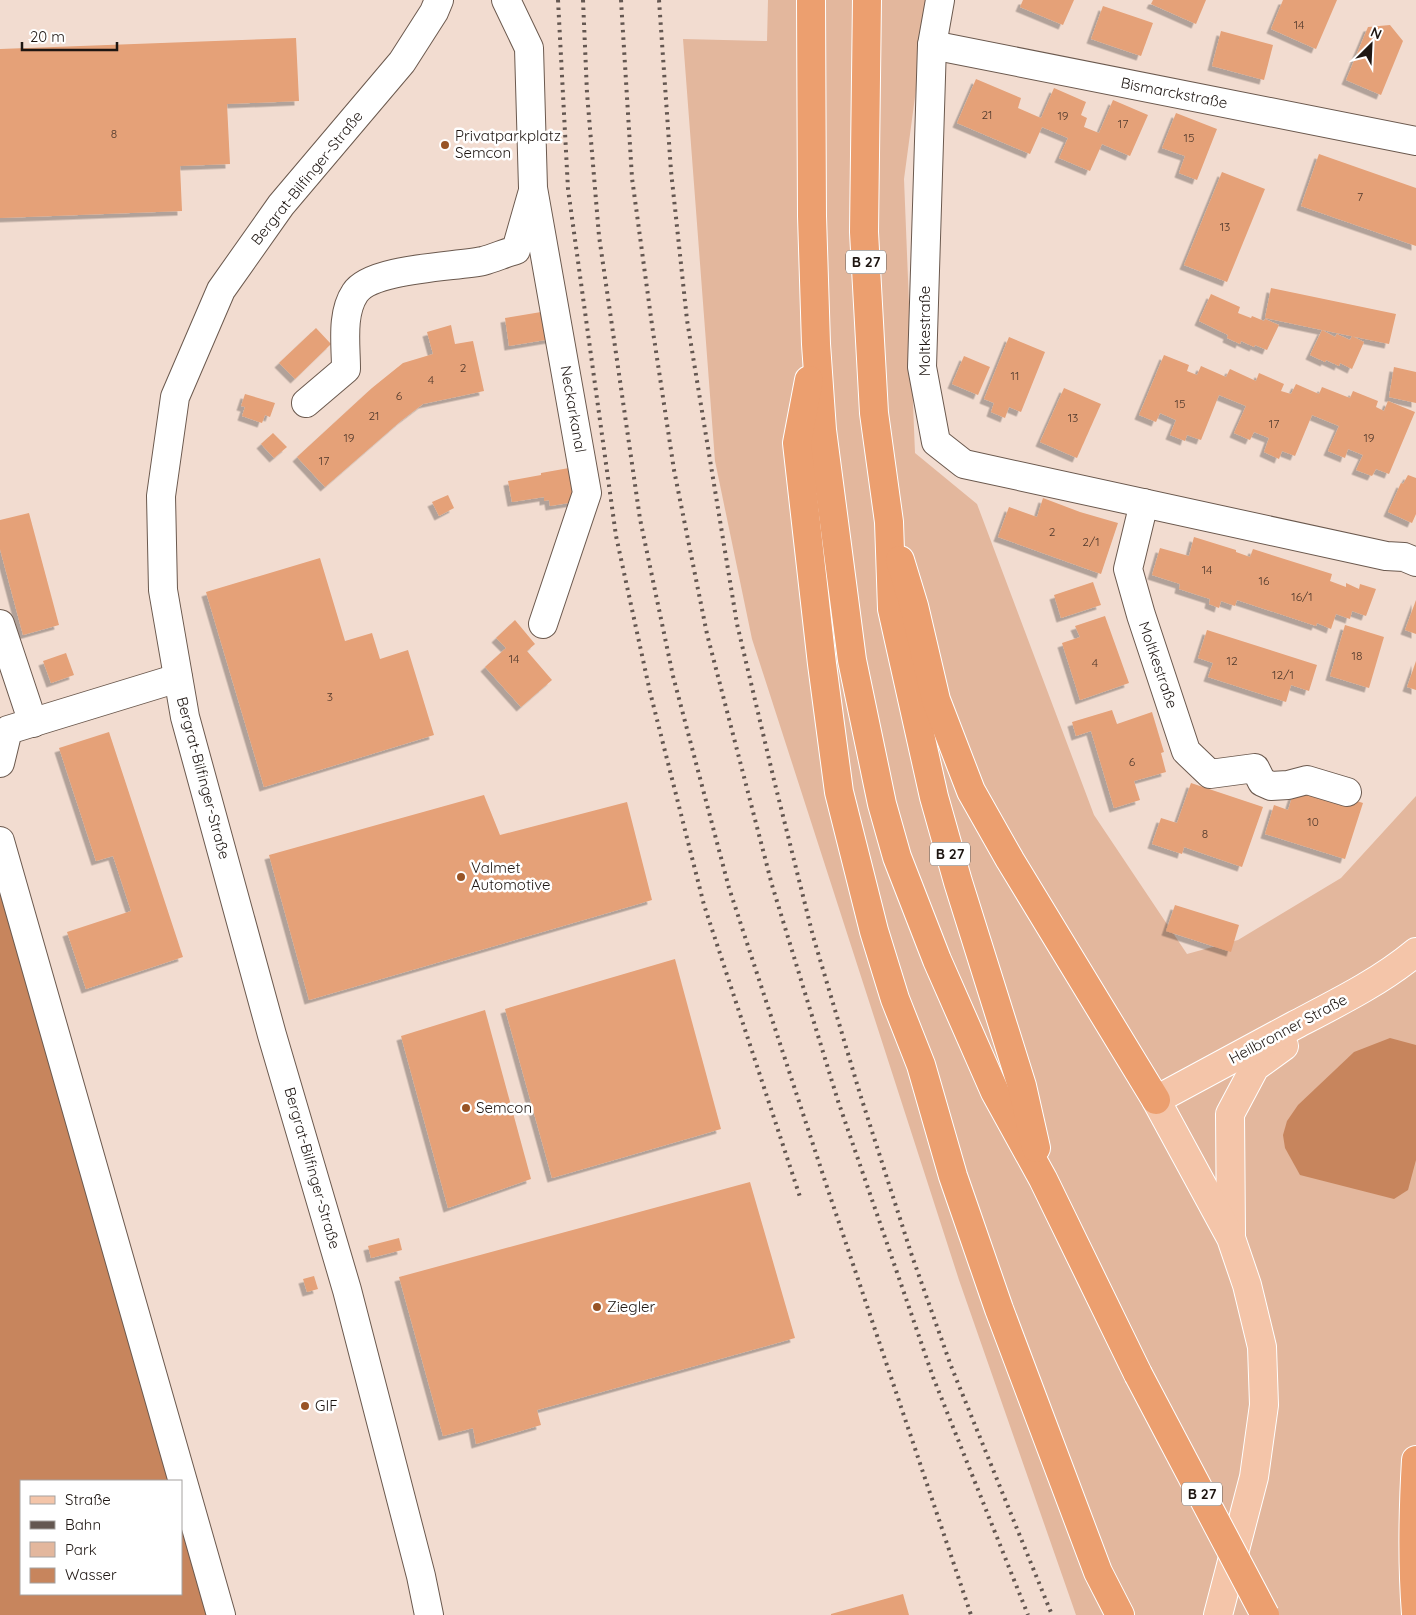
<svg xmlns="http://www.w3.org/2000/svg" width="1416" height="1615" viewBox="0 0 1416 1615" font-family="Quicksand,sans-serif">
	<defs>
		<filter id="shadow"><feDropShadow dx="-4.5" dy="4.5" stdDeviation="0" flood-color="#0004"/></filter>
	</defs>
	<rect width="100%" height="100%" fill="#f2dcd0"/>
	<polygon fill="#e3b79d" points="768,0 928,0 904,179 915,453 977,504 1094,815 1187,954 1238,940 1341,878 1416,796 1416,1615 1076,1615 959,1280 752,639 715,461 683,39 767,41"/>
	<g fill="#c7855d">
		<polygon points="0,878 170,1481 21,1481 21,1594 181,1594 181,1522 207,1615 0,1615"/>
		<polygon points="1390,1038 1416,1045 1416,1160 1408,1190 1394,1199 1300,1175 1285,1148 1283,1135 1287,1121 1298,1105 1354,1052"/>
	</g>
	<g fill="#e5a178" filter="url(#shadow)">
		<polygon points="1023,0 1074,0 1063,25 1020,7"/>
		<polygon points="1153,0 1206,0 1196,24 1151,4"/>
		<polygon points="1283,0 1337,0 1316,49 1271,29"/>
		<polygon points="1103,6 1153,23 1141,56 1091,39"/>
		<polygon points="1390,25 1403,41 1381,95 1346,80 1368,27"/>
		<polygon points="1221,31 1273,45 1264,80 1212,66"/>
		<polygon points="296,38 299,101 227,104 230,164 180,166 182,211 0,218 0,49"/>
		<polygon points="976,79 1021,98 1018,108 1041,118 1054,88 1086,102 1081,115 1087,118 1084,127 1099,133 1113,100 1148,115 1130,156 1102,144 1090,171 1059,158 1068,138 1042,127 1030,154 957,123"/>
		<polygon points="1176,113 1217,129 1197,180 1179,173 1185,156 1162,148"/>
		<polygon points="1319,154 1416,188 1416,246 1301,206"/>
		<polygon points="1222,172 1265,189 1227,282 1184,265"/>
		<polygon points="1271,288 1396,314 1389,344 1322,330 1335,337 1337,334 1350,340 1352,336 1364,342 1352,369 1340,363 1339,366 1326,360 1325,362 1310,355 1322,330 1265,318"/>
		<polygon points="1211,294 1240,307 1238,313 1251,318 1252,316 1264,321 1265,319 1279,325 1267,350 1255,345 1254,347 1241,341 1240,344 1227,338 1228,335 1199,321"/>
		<polygon points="547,311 551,339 509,346 505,318"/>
		<polygon points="451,325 455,344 473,341 484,391 423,404 402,420 325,487 297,457 372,388 403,363 433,354 427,332"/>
		<polygon points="316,328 331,344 295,379 279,363"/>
		<polygon points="1009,337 1045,352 1021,412 1009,407 1005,418 991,412 994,403 984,399"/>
		<polygon points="1164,355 1189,365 1187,371 1197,375 1201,366 1226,377 1230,369 1256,381 1259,373 1284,384 1281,391 1291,394 1296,384 1319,394 1322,387 1350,398 1353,391 1378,401 1376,407 1384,411 1388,401 1415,412 1389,474 1376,469 1372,476 1356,470 1363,455 1348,449 1345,458 1328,451 1339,426 1312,415 1295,456 1282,451 1279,459 1264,452 1269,438 1254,432 1250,440 1234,433 1246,406 1219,395 1201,440 1187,435 1185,441 1170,435 1176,420 1160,413 1156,422 1139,415"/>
		<polygon points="964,356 990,367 978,395 952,384"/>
		<polygon points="1394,367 1416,372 1416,403 1389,397"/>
		<polygon points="1064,388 1101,404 1077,458 1040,442"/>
		<polygon points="245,394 275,403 270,417 265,415 262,423 242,416 245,407 241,406"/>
		<polygon points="273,433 287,447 274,458 261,444"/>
		<polygon points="569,468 575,502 550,506 549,500 544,501 544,497 512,502 508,481 541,475 541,473"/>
		<polygon points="1408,475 1416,478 1416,514 1412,523 1388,512 1401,483 1403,484"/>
		<polygon points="448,495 454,508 439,516 432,502"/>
		<polygon points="1043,498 1080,512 1118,523 1101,574 998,537 1009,507 1037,517"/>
		<polygon points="29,513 59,625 23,635 0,549 0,520"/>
		<polygon points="1194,537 1236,550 1236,552 1250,557 1253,549 1332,574 1330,581 1346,587 1346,583 1359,589 1360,584 1376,589 1366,616 1352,611 1350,619 1336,614 1331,629 1317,623 1316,626 1237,600 1235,606 1221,601 1219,608 1209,604 1210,599 1179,589 1180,584 1152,575 1160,548 1189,556"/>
		<polygon points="320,558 345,641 372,633 380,659 408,650 434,735 264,787 206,592"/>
		<polygon points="1093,582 1101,605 1061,618 1054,595"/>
		<polygon points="1416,600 1416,634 1405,630"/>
		<polygon points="1105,616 1129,683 1080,700 1062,643 1080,637 1075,626"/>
		<polygon points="515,620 535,644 527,651 552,680 521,707 485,667 506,648 496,638"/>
		<polygon points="1345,625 1384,637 1369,688 1330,676"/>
		<polygon points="1207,630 1317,665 1309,691 1291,685 1286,702 1208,677 1213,663 1198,658"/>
		<polygon points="66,653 74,675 51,683 43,661"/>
		<polygon points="1416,661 1416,690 1407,687"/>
		<polygon points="1112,710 1117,724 1152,712 1164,752 1161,753 1166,772 1134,781 1140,800 1114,808 1091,731 1076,736 1072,722"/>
		<polygon points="109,732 183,957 86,989 67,932 131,911 113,856 96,861 59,748"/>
		<polygon points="1297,782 1363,803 1345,859 1265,834 1274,805 1288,810"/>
		<polygon points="1191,783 1263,807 1242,867 1184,847 1182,854 1152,844 1161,818 1177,823"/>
		<polygon points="484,795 500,835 627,802 652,900 309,1000 269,855"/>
		<polygon points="1175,905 1239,925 1231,952 1166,931"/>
		<polygon points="675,959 721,1129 552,1178 505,1009"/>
		<polygon points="485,1010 531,1179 448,1208 401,1036"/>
		<polygon points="750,1182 795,1338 537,1410 541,1425 476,1444 473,1428 443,1436 399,1277"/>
		<polygon points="399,1238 402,1250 371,1258 368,1246"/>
		<polygon points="314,1276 318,1289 307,1292 303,1279"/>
		<polygon points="903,1594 909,1615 831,1615 831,1614"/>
	</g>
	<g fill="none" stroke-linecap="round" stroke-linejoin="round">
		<g stroke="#6b594e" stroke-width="30">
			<g id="minor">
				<polyline points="506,0 529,48 533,188 587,493 543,624"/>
				<polyline points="940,0 932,45 922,367 936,442 964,464 1386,556 1404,557 1416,562"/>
				<polyline points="932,45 1416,141"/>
				<path d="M306,403L346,369C346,345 341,314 355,293C371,268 454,267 483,261C494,258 505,253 516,250L532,194"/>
				<polyline points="1144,503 1128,569 1141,615 1186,751 1210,774 1255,768 1262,782 1271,786 1288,785 1307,780 1347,792"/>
				<polyline points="0,624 33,723"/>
				<polyline points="0,763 8,730 178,678"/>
				<polyline points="0,841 221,1615"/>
				<polyline points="429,1615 421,1576 347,1290 272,1035 185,717 163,590 161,496 175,397 221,290 281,205 402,62 434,12 439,0"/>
			</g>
		</g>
		<g stroke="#fff" stroke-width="30">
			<g id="major">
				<polyline points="1231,1234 1230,1114 1255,1067 1284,1046"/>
				<path d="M1218,1615L1254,1477L1264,1405L1262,1347L1247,1285L1231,1238L1156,1100C1202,1075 1248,1050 1295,1025C1337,1003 1380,982 1416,952"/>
			</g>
		</g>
		<g stroke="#fff" stroke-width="30">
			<g id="highway">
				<polyline points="811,0 812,216 816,344 822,430 852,660 882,804 897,857 937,960 995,1092 1043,1179 1138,1374"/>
				<polyline points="867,0 864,232 874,413 889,522 892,609 934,797 958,882 1022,1086 1036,1148"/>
				<polyline points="809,380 797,443 822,664 839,792 874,931 895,999 921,1065 953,1176 999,1309 1098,1572 1120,1615"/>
				<polyline points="900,560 914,606 936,700 971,791 1010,860 1156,1100"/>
				<path d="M1416,1460C1413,1511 1412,1563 1416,1614"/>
			</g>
		</g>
		<use href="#minor" stroke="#fff" stroke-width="28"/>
		<use href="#major" stroke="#f4c5a9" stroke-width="28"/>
		<use href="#highway" stroke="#ec9f6f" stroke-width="28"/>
		<g stroke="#645751" stroke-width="4" stroke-dasharray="2.5 5" stroke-linecap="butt">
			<polyline points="558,0 568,189 616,536 650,692 704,905 800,1197"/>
			<polyline points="583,0 587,93 599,236 640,519 673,676 729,888 826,1184 971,1615"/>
			<polyline points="621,0 632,178 652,325 674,470 707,634 772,885 838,1101 933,1377 1028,1615"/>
			<polyline points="659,0 671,171 687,320 737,624 774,780 813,936 860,1094 912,1256 951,1366 1052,1615"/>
		</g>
		<g stroke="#fff" stroke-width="30" stroke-linecap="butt">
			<polyline id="highway-bridge" points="1138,1374 1265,1615"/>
		</g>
		<use href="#highway-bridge" stroke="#ec9f6f" stroke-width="28"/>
	</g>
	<g fill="#985426" stroke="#fff" stroke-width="2">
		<circle cx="445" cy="145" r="5"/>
		<circle cx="461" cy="877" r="5"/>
		<circle cx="466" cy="1108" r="5"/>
		<circle cx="597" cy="1307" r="5"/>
		<circle cx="305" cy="1406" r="5"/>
	</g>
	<g text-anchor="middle" stroke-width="5" stroke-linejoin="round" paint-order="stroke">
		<g font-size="12" fill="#50392c">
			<text x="1299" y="29">14</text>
			<text x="987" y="119">21</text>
			<text x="1063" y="120">19</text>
			<text x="1123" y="128">17</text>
			<text x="114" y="138">8</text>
			<text x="1189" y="142">15</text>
			<text x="1360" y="201">7</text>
			<text x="1225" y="231">13</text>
			<text x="463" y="372">2</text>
			<text x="1015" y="380">11</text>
			<text x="431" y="384">4</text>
			<text x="399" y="400">6</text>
			<text x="1180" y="408">15</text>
			<text x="374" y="420">21</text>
			<text x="1073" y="422">13</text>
			<text x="1274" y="428">17</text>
			<text x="349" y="442">19</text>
			<text x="1369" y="442">19</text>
			<text x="324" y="465">17</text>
			<text x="1052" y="536">2</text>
			<text x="1091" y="546">2/1</text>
			<text x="1207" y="574">14</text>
			<text x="1264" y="585">16</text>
			<text x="1302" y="601">16/1</text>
			<text x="1357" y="660">18</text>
			<text x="514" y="663">14</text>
			<text x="1232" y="665">12</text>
			<text x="1095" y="667">4</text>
			<text x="1283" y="679">12/1</text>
			<text x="330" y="701">3</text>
			<text x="1132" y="766">6</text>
			<text x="1313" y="826">10</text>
			<text x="1205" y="838">8</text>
		</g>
		<g fill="#fff" stroke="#625c59" stroke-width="1">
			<rect x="846" y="250.5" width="40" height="23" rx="4"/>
			<rect x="930" y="842.5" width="40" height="23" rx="4"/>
			<rect x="1182" y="1482.5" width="40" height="23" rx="4"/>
		</g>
		<g font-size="14" font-weight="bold" fill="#1e1612">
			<text x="866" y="267">B 27</text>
			<text x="950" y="859">B 27</text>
			<text x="1202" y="1499">B 27</text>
		</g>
		<g font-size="15" fill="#1e1612" stroke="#fff">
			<text transform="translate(1174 93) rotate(11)" y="5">Bismarckstraße</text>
			<text transform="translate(307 178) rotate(-51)" y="5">Bergrat-Bilfinger-Straße</text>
			<text transform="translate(925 331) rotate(-90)" y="5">Moltkestraße</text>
			<text transform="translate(573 409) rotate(80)" y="5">Neckarkanal</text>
			<text transform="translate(1158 665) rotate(71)" y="5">Moltkestraße</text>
			<text transform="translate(203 778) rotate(75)" y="5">Bergrat-Bilfinger-Straße</text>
			<text transform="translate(1288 1029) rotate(-28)" y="5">Heilbronner Straße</text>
			<text transform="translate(312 1168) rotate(74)" y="5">Bergrat-Bilfinger-Straße</text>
		</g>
		<g font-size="15" fill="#1e1612" stroke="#fff" text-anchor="start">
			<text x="455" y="141">Privatparkplatz<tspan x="455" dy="17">Semcon</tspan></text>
			<text x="471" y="873">Valmet<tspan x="471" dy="17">Automotive</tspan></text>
			<text x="476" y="1113">Semcon</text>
			<text x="607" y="1312">Ziegler</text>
			<text x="315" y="1411">GIF</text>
		</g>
	</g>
	<rect x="20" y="1480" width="162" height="115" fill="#ffffff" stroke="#a5a2a0"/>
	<rect x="30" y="1496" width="25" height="8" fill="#f4c5a9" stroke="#a5a2a0"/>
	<text x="65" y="1505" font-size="15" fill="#1e1612">Straße</text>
	<rect x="30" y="1521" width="25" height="8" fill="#645751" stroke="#a5a2a0"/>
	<text x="65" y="1530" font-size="15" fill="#1e1612">Bahn</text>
	<rect x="30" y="1542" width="25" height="15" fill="#e3b79d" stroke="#a5a2a0"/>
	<text x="65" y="1555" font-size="15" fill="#1e1612">Park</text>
	<rect x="30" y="1568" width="25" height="15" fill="#c7855d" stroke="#a5a2a0"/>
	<text x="65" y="1580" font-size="15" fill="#1e1612">Wasser</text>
	<g transform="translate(1371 45) rotate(24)" stroke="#ffffff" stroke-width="4" paint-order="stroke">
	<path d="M0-4L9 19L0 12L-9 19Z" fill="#1e1612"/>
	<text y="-8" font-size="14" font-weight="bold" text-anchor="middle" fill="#1e1612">N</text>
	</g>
	<path d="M22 42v8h95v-8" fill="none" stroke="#1e1612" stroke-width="2.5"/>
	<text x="30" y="42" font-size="15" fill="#1e1612" stroke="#ffffff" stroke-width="4" paint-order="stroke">20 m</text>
</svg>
